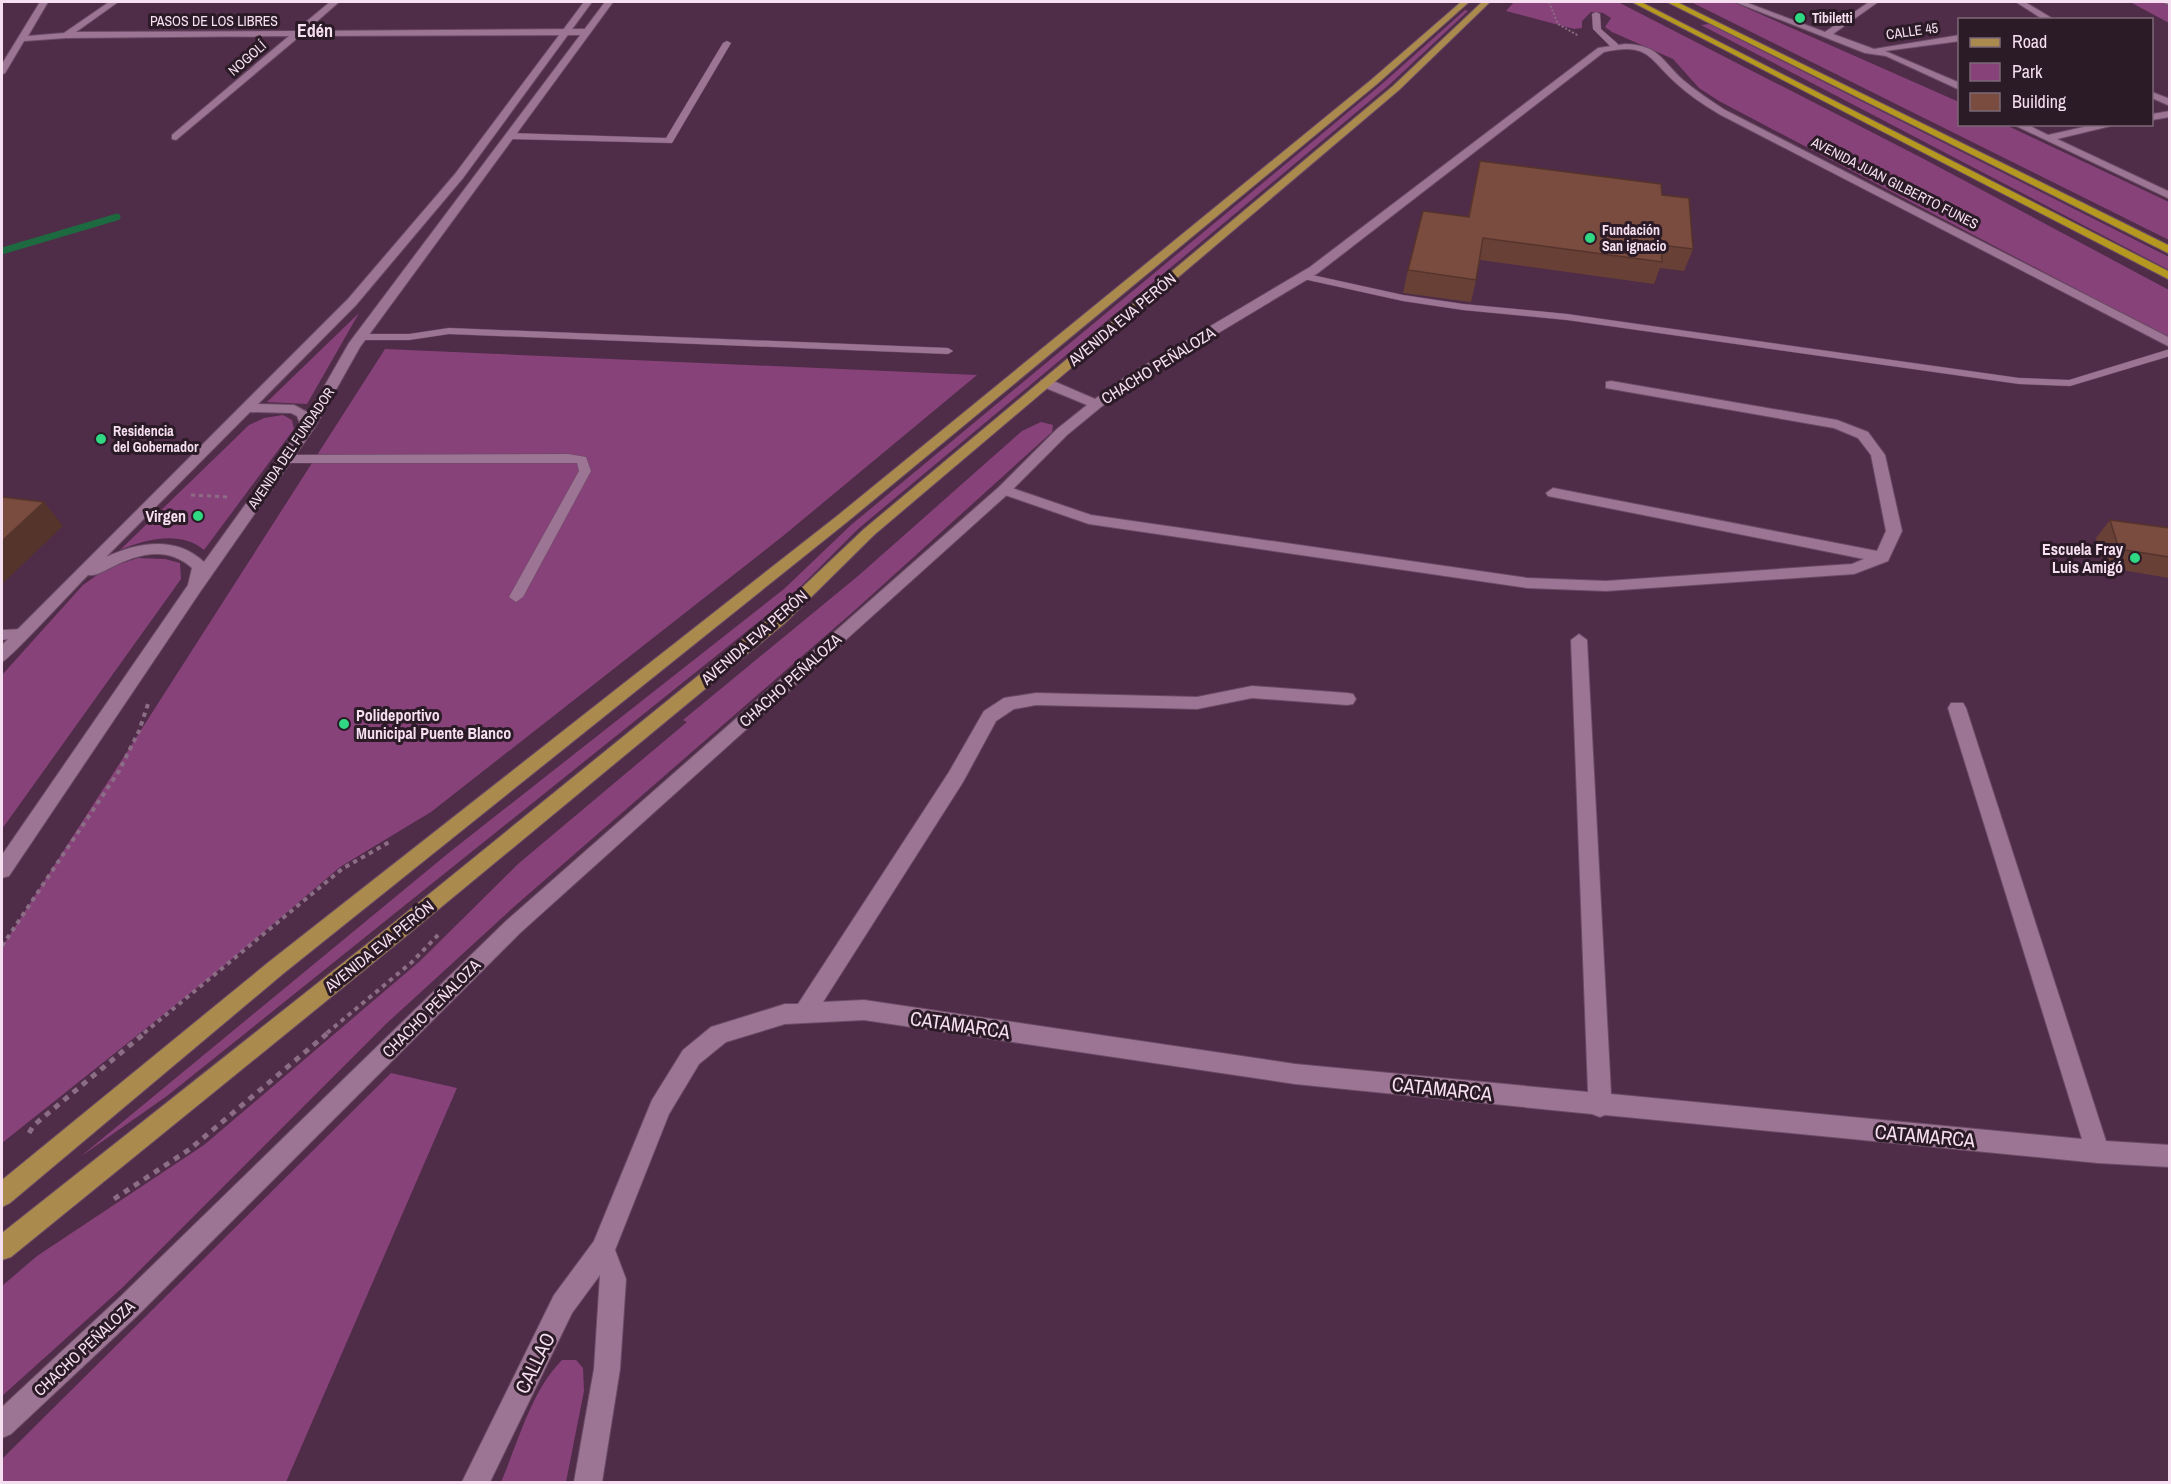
<svg xmlns="http://www.w3.org/2000/svg" width="2171" height="1484" viewBox="0 0 2171 1484" font-family="'Archivo Narrow',sans-serif">
	<rect width="100%" height="100%" fill="#4f2c48"/>
	<g fill="#87427a">
		<polygon points="1514,2 1618,2 1922,158 2169,290 2169,338 1719,101 1699,88 1673,59 1612,32 1605,27 1611,18 1603,13 1591,12 1582,21 1582,28 1574,29 1506,11"/>
		<polygon points="1691,2 1733,2 1959,102 1960,124 2006,125 2169,202 2169,240"/>
		<polygon points="2130,2 2169,2 2169,23"/>
		<polygon points="1465,10 1468,11 1389,85 858,529 792,595 167,1096 80,1157 451,851 784,589 851,525 1383,83"/>
		<polygon points="1709,24 2169,257 2169,270 1701,25"/>
		<polygon points="359,313 307,404 267,402"/>
		<polygon points="385,349 977,375 783,536 431,812 340,867 213,975 2,1143 2,947"/>
		<path d="M283,415L292,420L294,429L204,550C181,530 146,539 120,550L249,425L264,418Z"/>
		<polygon points="1041,422 1053,425 1052,432 854,611 516,905 386,1024 122,1288 2,1396 2,1286 37,1256 204,1145 420,961 518,864 687,722 683,720 858,576 1022,431"/>
		<polygon points="138,558 165,559 180,563 181,579 2,829 2,675 83,585 107,568"/>
		<polygon points="391,1073 457,1088 286,1482 2,1482 2,1459"/>
		<path d="M562,1360H576L583,1368L584,1391L566,1482H501C518,1443 531,1391 562,1360Z"/>
	</g>
	<g fill="none" stroke-linecap="round" stroke-linejoin="round">
		<polyline stroke="#1e6a40" stroke-width="7" points="2,251 117,217"/>
		<g stroke="#6a4b64" stroke-width="1">
			<g id="lane">
				<polygon points="1596,12 1600,14 1601,29 1618,44 1618,48 1612,48 1593,29 1592,14"/>
				<polygon points="727,41 731,43 672,143 509,139 505,136 509,133 666,138 723,43"/>
				<polygon points="1303,273 1403,295 1463,304 1567,314 2019,378 2069,380 2170,349 2170,356 2070,386 2019,384 1567,320 1463,310 1403,301 1299,278 1298,276"/>
				<polygon points="449,328 948,348 953,351 948,354 449,334 409,340 361,340 356,337 361,334 409,334"/>
				<polygon points="568,454 586,457 591,471 523,597 516,602 509,597 579,471 577,463 285,463 279,459 285,455"/>
				<polygon points="20,629 25,631 27,634 25,637 2,640 2,630"/>
			</g>
		</g>
		<g stroke="#6a4b64" stroke-width="2">
			<g id="street">
				<polygon points="40,2 48,2 28,36 64,33 109,2 118,2 76,32 295,31 330,2 339,2 306,31 586,29 590,32 586,35 300,36 176,140 172,139 172,135 289,36 66,38 24,41 5,73 2,74 2,64"/>
				<polygon points="1735,2 1745,2 1825,32 1869,2 1878,2 1833,34 1874,49 1960,35 1960,41 1885,51 1960,83 1960,90 1886,56 1865,53"/>
				<polygon points="2016,2 2025,2 2055,20 2044,20"/>
				<polygon points="2164,2 2170,2 2170,5 2165,4"/>
				<polygon points="2152,92 2170,99 2170,106 2152,98"/>
				<polygon points="2170,111 2170,117 2152,120 2152,114"/>
				<polygon points="2012,124 2026,124 2048,135 2097,124 2119,124 2057,139 2170,192 2170,199"/>
				<polygon points="1611,381 1837,420 1868,432 1885,455 1902,531 1888,561 1854,574 1606,591 1527,588 1089,524 999,493 997,490 1004,485 1009,487 1091,515 1527,578 1606,581 1852,564 1864,559 1548,496 1546,493 1553,488 1877,551 1886,531 1871,455 1858,438 1834,428 1606,388 1606,382"/>
				<polygon points="1579,634 1587,640 1611,1094 2082,1139 1948,708 1951,703 1963,703 1966,708 2106,1141 2170,1145 2170,1167 2098,1163 1605,1115 1600,1117 1592,1114 1295,1084 864,1020 785,1024 726,1042 699,1064 669,1114 615,1250 626,1279 620,1369 602,1482 574,1482 594,1369 600,1275 572,1313 490,1482 462,1482 554,1295 594,1241 652,1100 683,1050 711,1027 785,1004 798,1004 949,772 984,711 1004,698 1036,693 1197,697 1252,686 1347,693 1353,694 1356,699 1353,704 1347,705 1252,698 1197,709 1036,705 1014,709 996,721 963,782 823,1002 864,1000 1295,1064 1588,1092 1571,640"/>
			</g>
		</g>
		<g stroke="#6a4b64" stroke-width="2">
			<g id="secondary">
				<path d="M584,2H592L463,178L356,305L258,404L294,405L309,413L349,343L605,2H613L360,347L315,427L200,592L9,876L2,878V855L188,585L192,568C167,545 137,554 110,568C102,572 96,576 88,575C76,587 9,660 2,662V645L348,299L455,174ZM250,412L291,413L297,416L301,427L204,562C176,536 139,542 106,557Z"/>
				<path d="M1625,44C1659,45 1661,60 1683,80C1696,91 1711,101 1725,110L2170,338V347L1719,114C1704,105 1689,95 1676,83C1648,58 1649,42 1604,52L1318,273L1135,383L1101,407L1067,435L1009,493L520,933L138,1315L11,1434L2,1438V1407L120,1297L506,921L999,487L1057,429L1087,405L1041,386V380H1051L1095,399L1125,377L1310,267L1598,48Z"/>
			</g>
		</g>
		<g stroke="#6a4b64" stroke-width="2">
			<g id="primary">
				<polygon points="1461,2 1469,2 1377,84 847,522 284,973 10,1203 2,1207 2,1180 270,961 837,516 1371,80"/>
				<polygon points="1482,2 1490,2 1399,90 874,535 785,623 405,937 11,1257 2,1260 2,1233 391,925 773,615 864,529 1393,86"/>
			</g>
		</g>
		<g stroke="#6a4b64" stroke-width="2">
			<g id="highway">
				<polygon points="1632,2 1641,2 2170,272 2170,280"/>
				<polygon points="1667,2 1677,2 2170,246 2170,254"/>
			</g>
		</g>
		<polyline stroke="#8b6d85" stroke-width="2" stroke-dasharray="2 2" stroke-linecap="butt" points="1549,2 1558,24 1579,36"/>
		<polyline stroke="#8b6d85" stroke-width="3" stroke-dasharray="4 4" stroke-linecap="butt" points="191,495 229,497"/>
		<g stroke="#8b6d85" stroke-width="4" stroke-dasharray="4.5 4.5" stroke-linecap="butt">
			<polyline points="2,946 119,771 139,731 148,704"/>
			<polyline points="144,1033 342,869 391,841"/>
			<polyline points="327,1033 412,962 438,935"/>
		</g>
		<g stroke="#8b6d85" stroke-width="5" stroke-dasharray="6 6" stroke-linecap="butt">
			<polyline points="29,1133 34,1125 146,1032"/>
			<polyline points="114,1199 190,1149 329,1032"/>
		</g>
		<use href="#lane" fill="#9d7594" fill-rule="evenodd"/>
		<use href="#street" fill="#9d7594" fill-rule="evenodd"/>
		<use href="#secondary" fill="#9d7594" fill-rule="evenodd"/>
		<use href="#primary" fill="#ab8a4e" fill-rule="evenodd"/>
		<use href="#highway" fill="#b4981f" fill-rule="evenodd"/>
	</g>
	<g fill="#694036">
		<polygon points="1480,161 1662,195 1693,249 1684,271 1660,268 1654,284 1480,260 1476,280 1471,302 1403,293 1408,270 1468,217"/>
		<polygon points="2110,520 2169,528 2169,578 2104,567 2096,538"/>
	</g>
	<polygon fill="#55342c" points="44,502 63,526 2,584 2,541"/>
	<g fill="#7a4b3f" stroke="#55342c" stroke-width="1.5">
		<polygon points="1480,161 1661,184 1662,195 1689,198 1693,249 1661,245 1662,262 1483,238 1476,280 1408,270 1423,211 1469,217"/>
		<polygon points="2,497 44,502 2,541"/>
		<polygon points="2110,520 2169,528 2169,557 2119,549"/>
	</g>
	<g fill="#30d883" stroke="#2b1b27" stroke-width="2">
		<circle cx="1800" cy="18" r="6"/>
		<circle cx="1590" cy="238" r="6"/>
		<circle cx="101" cy="439" r="6"/>
		<circle cx="198" cy="516" r="6"/>
		<circle cx="2135" cy="558" r="6"/>
		<circle cx="344" cy="724" r="6"/>
	</g>
	<g text-anchor="middle" stroke-width="6" stroke-linejoin="round" paint-order="stroke">
		<g font-size="14" font-weight="bold" fill="#f6dff0" stroke="#2b1b27" text-anchor="start">
			<text x="1812" y="23">Tibiletti</text>
			<text x="1602" y="235">Fundación<tspan x="1602" dy="16">San ignacio</tspan></text>
			<text x="113" y="436">Residencia<tspan x="113" dy="16">del Gobernador</tspan></text>
		</g>
		<g font-size="14" fill="#f6dff0" stroke="#2b1b27">
			<text x="214" y="26">PASOS DE LOS LIBRES</text>
			<text transform="translate(1912 31) rotate(-8)" y="5">CALLE 45</text>
			<text transform="translate(247 58) rotate(-41)" y="5">NOGOLÍ</text>
			<text transform="translate(1895 183) rotate(27)" y="5">AVENIDA JUAN GILBERTO FUNES</text>
			<text transform="translate(291 448) rotate(-56)" y="5">AVENIDA DEL FUNDADOR</text>
		</g>
		<g font-size="16" fill="#f6dff0" stroke="#2b1b27">
			<text transform="translate(1122 319) rotate(-40)" y="6">AVENIDA EVA PERÓN</text>
			<text transform="translate(1158 365) rotate(-32)" y="6">CHACHO PEÑALOZA</text>
			<text transform="translate(754 637) rotate(-41)" y="6">AVENIDA EVA PERÓN</text>
			<text transform="translate(790 680) rotate(-42)" y="6">CHACHO PEÑALOZA</text>
			<text transform="translate(379 946) rotate(-39)" y="6">AVENIDA EVA PERÓN</text>
			<text transform="translate(431 1008) rotate(-45)" y="6">CHACHO PEÑALOZA</text>
			<text transform="translate(84 1348) rotate(-43)" y="6">CHACHO PEÑALOZA</text>
		</g>
		<g font-size="16" font-weight="bold" fill="#f6dff0" stroke="#2b1b27" text-anchor="end">
			<text x="186" y="522">Virgen</text>
			<text x="2123" y="555">Escuela Fray<tspan x="2123" dy="18">Luis Amigó</tspan></text>
			<text x="356" y="721" text-anchor="start">Polideportivo<tspan x="356" dy="18">Municipal Puente Blanco</tspan></text>
		</g>
		<g font-size="18" font-weight="bold" fill="#f6dff0" stroke="#2b1b27">
			<text x="315" y="37">Edén</text>
		</g>
		<g font-size="20" fill="#f6dff0" stroke="#2b1b27">
			<text transform="translate(960 1025) rotate(8)" y="7">CATAMARCA</text>
			<text transform="translate(1442 1089) rotate(6)" y="7">CATAMARCA</text>
			<text transform="translate(1925 1136) rotate(5)" y="7">CATAMARCA</text>
			<text transform="translate(535 1363) rotate(-64)" y="7">CALLAO</text>
		</g>
	</g>
	<rect width="2171" height="1484" fill="none" stroke="#f6dff0" stroke-width="6"/>
	<rect x="1958" y="18" width="195" height="108" fill="#2b1b27" stroke="#7c6977" stroke-width="1.5"/>
	<rect x="1970" y="38" width="30" height="9" fill="#ab8a4e" stroke="#7c6977" stroke-width="1.5"/>
	<text x="2012" y="48" font-size="18" fill="#f6dff0">Road</text>
	<rect x="1970" y="63" width="30" height="18" fill="#87427a" stroke="#7c6977" stroke-width="1.5"/>
	<text x="2012" y="78" font-size="18" fill="#f6dff0">Park</text>
	<rect x="1970" y="93" width="30" height="18" fill="#7a4b3f" stroke="#7c6977" stroke-width="1.5"/>
	<text x="2012" y="108" font-size="18" fill="#f6dff0">Building</text>
</svg>
